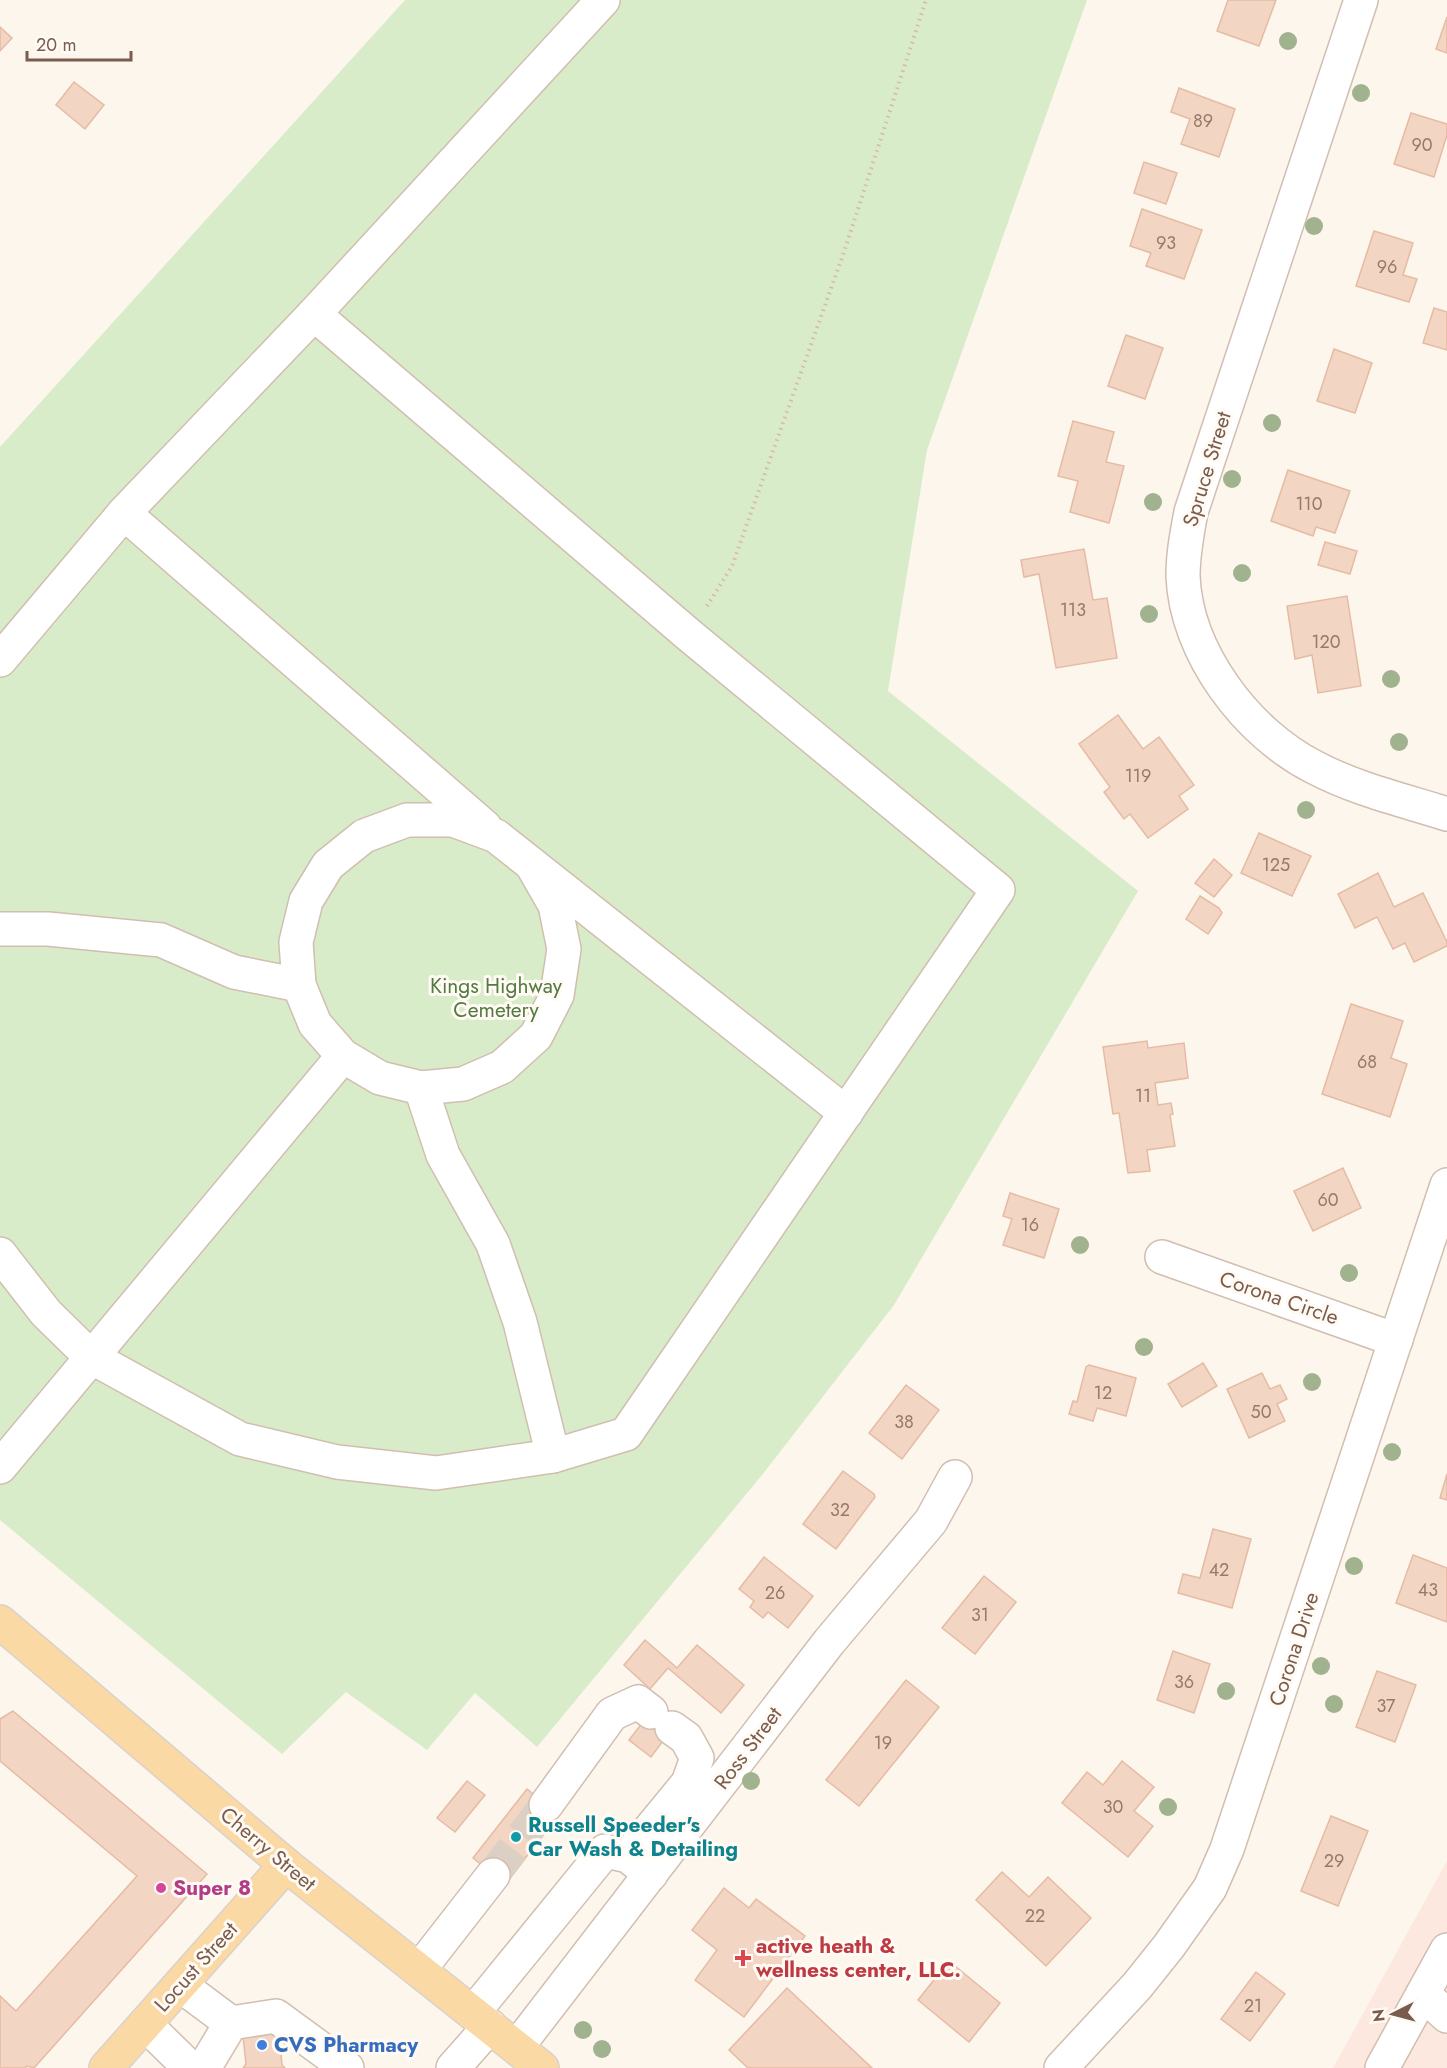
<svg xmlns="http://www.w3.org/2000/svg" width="1447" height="2068" viewBox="0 0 1447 2068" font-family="Jost,sans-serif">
	<rect width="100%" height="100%" fill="#fdf6ec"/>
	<polygon fill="#fde8e0" points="1447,1861 1447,2068 1333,2068"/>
	<polygon fill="#d8ecc9" points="405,0 1087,0 927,450 888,691 1138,891 894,1305 762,1475 537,1747 475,1693 427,1750 346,1692 282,1754 0,1520 0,447"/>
	<g fill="#f3d5c3" stroke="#e6bba3" stroke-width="1.5">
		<polygon points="1228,0 1276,0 1259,46 1217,31"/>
		<polygon points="1447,17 1447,53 1436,49"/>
		<polygon points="0,27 12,38 0,51"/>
		<polygon points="74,82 104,105 85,129 56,105"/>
		<polygon points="1179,88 1235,109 1219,157 1181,144 1190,119 1171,112"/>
		<polygon points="1411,113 1447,124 1447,135 1434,177 1394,164"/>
		<polygon points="1144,162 1177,173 1166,204 1134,193"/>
		<polygon points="1142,209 1202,230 1184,279 1146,266 1151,253 1130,246"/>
		<polygon points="1374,231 1413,243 1403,275 1417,279 1409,302 1356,286"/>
		<polygon points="1434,308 1447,312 1447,350 1423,343"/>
		<polygon points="1126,335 1163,348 1145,399 1108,386"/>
		<polygon points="1334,349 1372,363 1355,413 1317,401"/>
		<polygon points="1073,421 1114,432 1106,462 1124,466 1109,523 1070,512 1078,481 1058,476"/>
		<polygon points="1288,470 1350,491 1335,533 1316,527 1313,536 1271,521"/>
		<polygon points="1325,542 1357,551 1350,574 1318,565"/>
		<polygon points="1084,549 1093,600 1107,598 1117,658 1056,668 1039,574 1024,577 1021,560"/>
		<polygon points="1347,596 1361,686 1318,693 1312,655 1295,659 1287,606"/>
		<polygon points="1118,715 1143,749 1159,737 1194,785 1179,796 1188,809 1148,838 1130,814 1124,819 1104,792 1110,787 1079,744"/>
		<polygon points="1259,833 1311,856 1292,896 1241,873"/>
		<polygon points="1214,859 1232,875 1214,897 1195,883"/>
		<polygon points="1378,873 1394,907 1423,893 1447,942 1447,946 1414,962 1405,943 1393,949 1377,917 1355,928 1338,894"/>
		<polygon points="1200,896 1219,908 1222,913 1208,934 1186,919"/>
		<polygon points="1351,1004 1403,1021 1391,1058 1407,1064 1390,1117 1322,1094"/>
		<polygon points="1147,1041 1148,1048 1184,1043 1188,1078 1155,1083 1158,1105 1171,1103 1173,1114 1170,1115 1175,1146 1147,1150 1150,1171 1128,1173 1119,1113 1113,1114 1103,1047"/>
		<polygon points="1343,1168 1361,1208 1313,1231 1294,1191"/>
		<polygon points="1010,1193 1059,1209 1044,1258 1003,1245 1012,1219 1003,1216"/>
		<polygon points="1203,1363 1217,1386 1182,1407 1168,1384"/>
		<polygon points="1089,1365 1136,1378 1126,1416 1097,1408 1093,1421 1069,1414 1073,1401 1077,1402 1086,1367"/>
		<polygon points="1262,1373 1270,1389 1280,1385 1287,1399 1277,1404 1285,1421 1249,1438 1227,1389"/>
		<polygon points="906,1385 939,1410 902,1459 869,1433"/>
		<polygon points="843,1471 874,1494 875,1497 836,1549 803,1524"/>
		<polygon points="1447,1474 1447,1500 1440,1498"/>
		<polygon points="1213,1529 1251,1539 1232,1608 1178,1593 1183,1574 1200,1578"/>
		<polygon points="1413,1555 1447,1568 1447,1622 1396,1603"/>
		<polygon points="764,1557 813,1596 788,1628 768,1612 763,1618 750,1607 754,1601 739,1589"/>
		<polygon points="984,1576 1016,1602 975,1654 942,1628"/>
		<polygon points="645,1640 677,1668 697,1645 744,1685 721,1713 668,1668 650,1689 624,1665"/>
		<polygon points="1173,1651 1210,1664 1194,1713 1157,1700"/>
		<polygon points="1377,1671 1416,1685 1395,1742 1356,1727"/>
		<polygon points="906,1680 939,1707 859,1806 826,1780"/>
		<polygon points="656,1705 678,1721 651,1757 629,1740"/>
		<polygon points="13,1711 207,1874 34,2068 27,2066 25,2068 0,2068 0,1996 16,2011 137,1876 0,1761 0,1719"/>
		<polygon points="1122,1761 1154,1787 1134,1811 1153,1826 1128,1857 1062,1803 1087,1772 1103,1785"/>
		<polygon points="467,1781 485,1795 455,1832 437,1818"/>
		<polygon points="527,1789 559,1815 505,1884 473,1858"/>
		<polygon points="1331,1816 1368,1831 1338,1906 1301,1891"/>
		<polygon points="1002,1872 1029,1897 1048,1877 1091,1918 1046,1966 976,1900"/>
		<polygon points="724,1888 749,1908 756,1899 805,1936 744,2017 695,1980 717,1950 692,1930"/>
		<polygon points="949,1961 1000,2003 969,2042 918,2000"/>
		<polygon points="1256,1972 1285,1994 1250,2041 1221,2019"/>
		<polygon points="787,1988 872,2068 748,2068 729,2050"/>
		<polygon points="278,2022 282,2065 285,2068 243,2068 246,2064 242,2026"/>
	</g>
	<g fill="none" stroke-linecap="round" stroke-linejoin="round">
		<polyline stroke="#dcd0c4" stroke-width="33" stroke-dasharray="33 16" stroke-linecap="butt" points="493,1875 546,1805"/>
		<g stroke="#d1beb0" stroke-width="36">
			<g id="minor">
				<path d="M1361,0L1191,512C1187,533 1183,554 1183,576C1186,653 1247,733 1314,767C1355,789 1403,800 1447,814"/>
				<polyline points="124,513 485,827"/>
				<polyline points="0,660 124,513 314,314 603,0"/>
				<polyline points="532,865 555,905 564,949 557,995 536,1036 502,1067 463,1084 421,1088 380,1078 343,1056 315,1024 299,985 296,942 306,901 328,865 364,836 407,820 453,820 496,836 846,1113"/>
				<polyline points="0,929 48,929 161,940 234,972 299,985"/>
				<polyline points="421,1088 443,1155 493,1244 520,1322 553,1456"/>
				<polyline points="0,1254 46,1313 91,1357 240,1439 337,1462 436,1473 553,1456 626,1434 998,890 689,635 314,314"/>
				<polyline points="1162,1257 1396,1340"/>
				<polyline points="0,1467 343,1056"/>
				<polyline points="546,1805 612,1714 638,1702 651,1712"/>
				<polyline points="628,1856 688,1783 697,1758 686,1738 672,1728"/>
				<polyline points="419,1970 493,1875"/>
				<polyline points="180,1985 231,2023"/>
				<polyline points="1423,1994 1447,2016"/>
				<polyline points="473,2013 605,1851 628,1856 651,1874"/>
				<polyline points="145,2024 190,2068"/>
				<polyline points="517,2047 829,1642 931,1521 955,1477"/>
				<polyline points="204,2068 231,2023 276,2016 347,2068"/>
				<polyline points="453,2068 490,2026"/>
				<polyline points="1061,2068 1137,1986 1169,1946 1210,1888 1227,1849 1447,1185"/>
				<polyline points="1382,2068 1447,1950"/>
			</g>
		</g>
		<g stroke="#dad1cd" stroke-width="36">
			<g id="major">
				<polyline points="0,1622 286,1865 542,2068"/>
				<polyline points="106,2068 286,1865"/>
			</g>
		</g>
		<polyline stroke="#d9b8a5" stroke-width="4" stroke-dasharray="1.5 4.5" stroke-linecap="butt" points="707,606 732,566 844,252 926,0"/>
		<use href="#minor" stroke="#fff" stroke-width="33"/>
		<use href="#major" stroke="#fbd9a5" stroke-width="33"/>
	</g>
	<g fill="#a0b28e">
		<circle cx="1288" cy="41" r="9"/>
		<circle cx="1361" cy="93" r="9"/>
		<circle cx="1314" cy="226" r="9"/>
		<circle cx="1272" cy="423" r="9"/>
		<circle cx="1232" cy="479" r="9"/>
		<circle cx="1153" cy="502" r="9"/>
		<circle cx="1242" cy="573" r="9"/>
		<circle cx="1149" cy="614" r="9"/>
		<circle cx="1391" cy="679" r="9"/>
		<circle cx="1399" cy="742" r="9"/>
		<circle cx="1306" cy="810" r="9"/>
		<circle cx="1080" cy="1245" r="9"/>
		<circle cx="1349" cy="1273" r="9"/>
		<circle cx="1144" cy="1347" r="9"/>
		<circle cx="1312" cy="1382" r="9"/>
		<circle cx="1392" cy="1452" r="9"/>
		<circle cx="1354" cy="1566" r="9"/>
		<circle cx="1321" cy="1666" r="9"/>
		<circle cx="1226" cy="1691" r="9"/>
		<circle cx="1334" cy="1704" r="9"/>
		<circle cx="751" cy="1781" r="9"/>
		<circle cx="1168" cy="1807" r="9"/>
		<circle cx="583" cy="2030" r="9"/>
		<circle cx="602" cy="2049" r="9"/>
	</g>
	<circle fill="#0f9aa8" stroke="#fffaf3" stroke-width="2" cx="516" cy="1837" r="6"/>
	<circle fill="#d1479c" stroke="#fffaf3" stroke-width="2" cx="161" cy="1888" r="6"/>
	<path fill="#e0444e" stroke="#fffaf3" stroke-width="2" d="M740 1949h6v6h6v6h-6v6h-6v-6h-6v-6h6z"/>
	<circle fill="#3f7fe0" stroke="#fffaf3" stroke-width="2" cx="262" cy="2045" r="6"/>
	<g text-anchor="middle" stroke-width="6" stroke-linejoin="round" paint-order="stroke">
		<g font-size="18" fill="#987a6a">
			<text x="1203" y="127">89</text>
			<text x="1422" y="151">90</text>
			<text x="1166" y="249">93</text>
			<text x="1387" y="273">96</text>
			<text x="1309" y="510">110</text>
			<text x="1073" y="616">113</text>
			<text x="1326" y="648">120</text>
			<text x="1138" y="782">119</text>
			<text x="1276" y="871">125</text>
			<text x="1367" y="1068">68</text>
			<text x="1143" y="1102">11</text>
			<text x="1328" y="1206">60</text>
			<text x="1030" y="1231">16</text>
			<text x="1103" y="1399">12</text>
			<text x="1261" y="1418">50</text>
			<text x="904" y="1428">38</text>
			<text x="840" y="1516">32</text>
			<text x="1219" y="1576">42</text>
			<text x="1428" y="1596">43</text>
			<text x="775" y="1599">26</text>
			<text x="980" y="1621">31</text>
			<text x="1184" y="1688">36</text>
			<text x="1386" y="1712">37</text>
			<text x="883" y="1749">19</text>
			<text x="1113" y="1813">30</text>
			<text x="1334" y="1867">29</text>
			<text x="1035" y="1922">22</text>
			<text x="1253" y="2012">21</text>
		</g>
		<g font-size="21" fill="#7a5c4d" stroke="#fffaf3">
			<text transform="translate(1207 469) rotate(-73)" y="7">Spruce Street</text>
			<text transform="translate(1279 1298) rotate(19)" y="7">Corona Circle</text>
			<text transform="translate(1294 1649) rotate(-72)" y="7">Corona Drive</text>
			<text transform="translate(748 1748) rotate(-53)" y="7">Ross Street</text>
			<text transform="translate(268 1849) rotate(40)" y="7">Cherry Street</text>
			<text transform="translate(196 1967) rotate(-48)" y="7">Locust Street</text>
		</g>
		<g font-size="21" fill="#537a41" stroke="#fffaf3">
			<text x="496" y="993">Kings Highway<tspan x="496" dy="24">Cemetery</tspan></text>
		</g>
		<g font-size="21" font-weight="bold" fill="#0d838f" stroke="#fffaf3" text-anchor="start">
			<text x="528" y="1832">Russell Speeder's<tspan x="528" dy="24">Car Wash &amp; Detailing</tspan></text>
		</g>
		<g font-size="21" font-weight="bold" fill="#b23c85" stroke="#fffaf3" text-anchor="start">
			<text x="173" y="1895">Super 8</text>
		</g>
		<g font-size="21" font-weight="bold" fill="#be3a42" stroke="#fffaf3" text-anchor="start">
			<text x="756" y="1953">active heath &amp;<tspan x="756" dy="24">wellness center, LLC.</tspan></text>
		</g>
		<g font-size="21" font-weight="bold" fill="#366cbe" stroke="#fffaf3" text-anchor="start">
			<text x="274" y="2052">CVS Pharmacy</text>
		</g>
	</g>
	<g transform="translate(1393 2014) rotate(264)" stroke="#fffaf3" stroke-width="4.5" paint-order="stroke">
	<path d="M0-4.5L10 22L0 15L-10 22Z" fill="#7a5c4d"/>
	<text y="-9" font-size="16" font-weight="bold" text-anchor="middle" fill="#7a5c4d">N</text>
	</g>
	<path d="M27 51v9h104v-9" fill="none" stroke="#7a5c4d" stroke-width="3"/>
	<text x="36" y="51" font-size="18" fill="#7a5c4d" stroke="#fffaf3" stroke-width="4.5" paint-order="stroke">20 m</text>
</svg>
